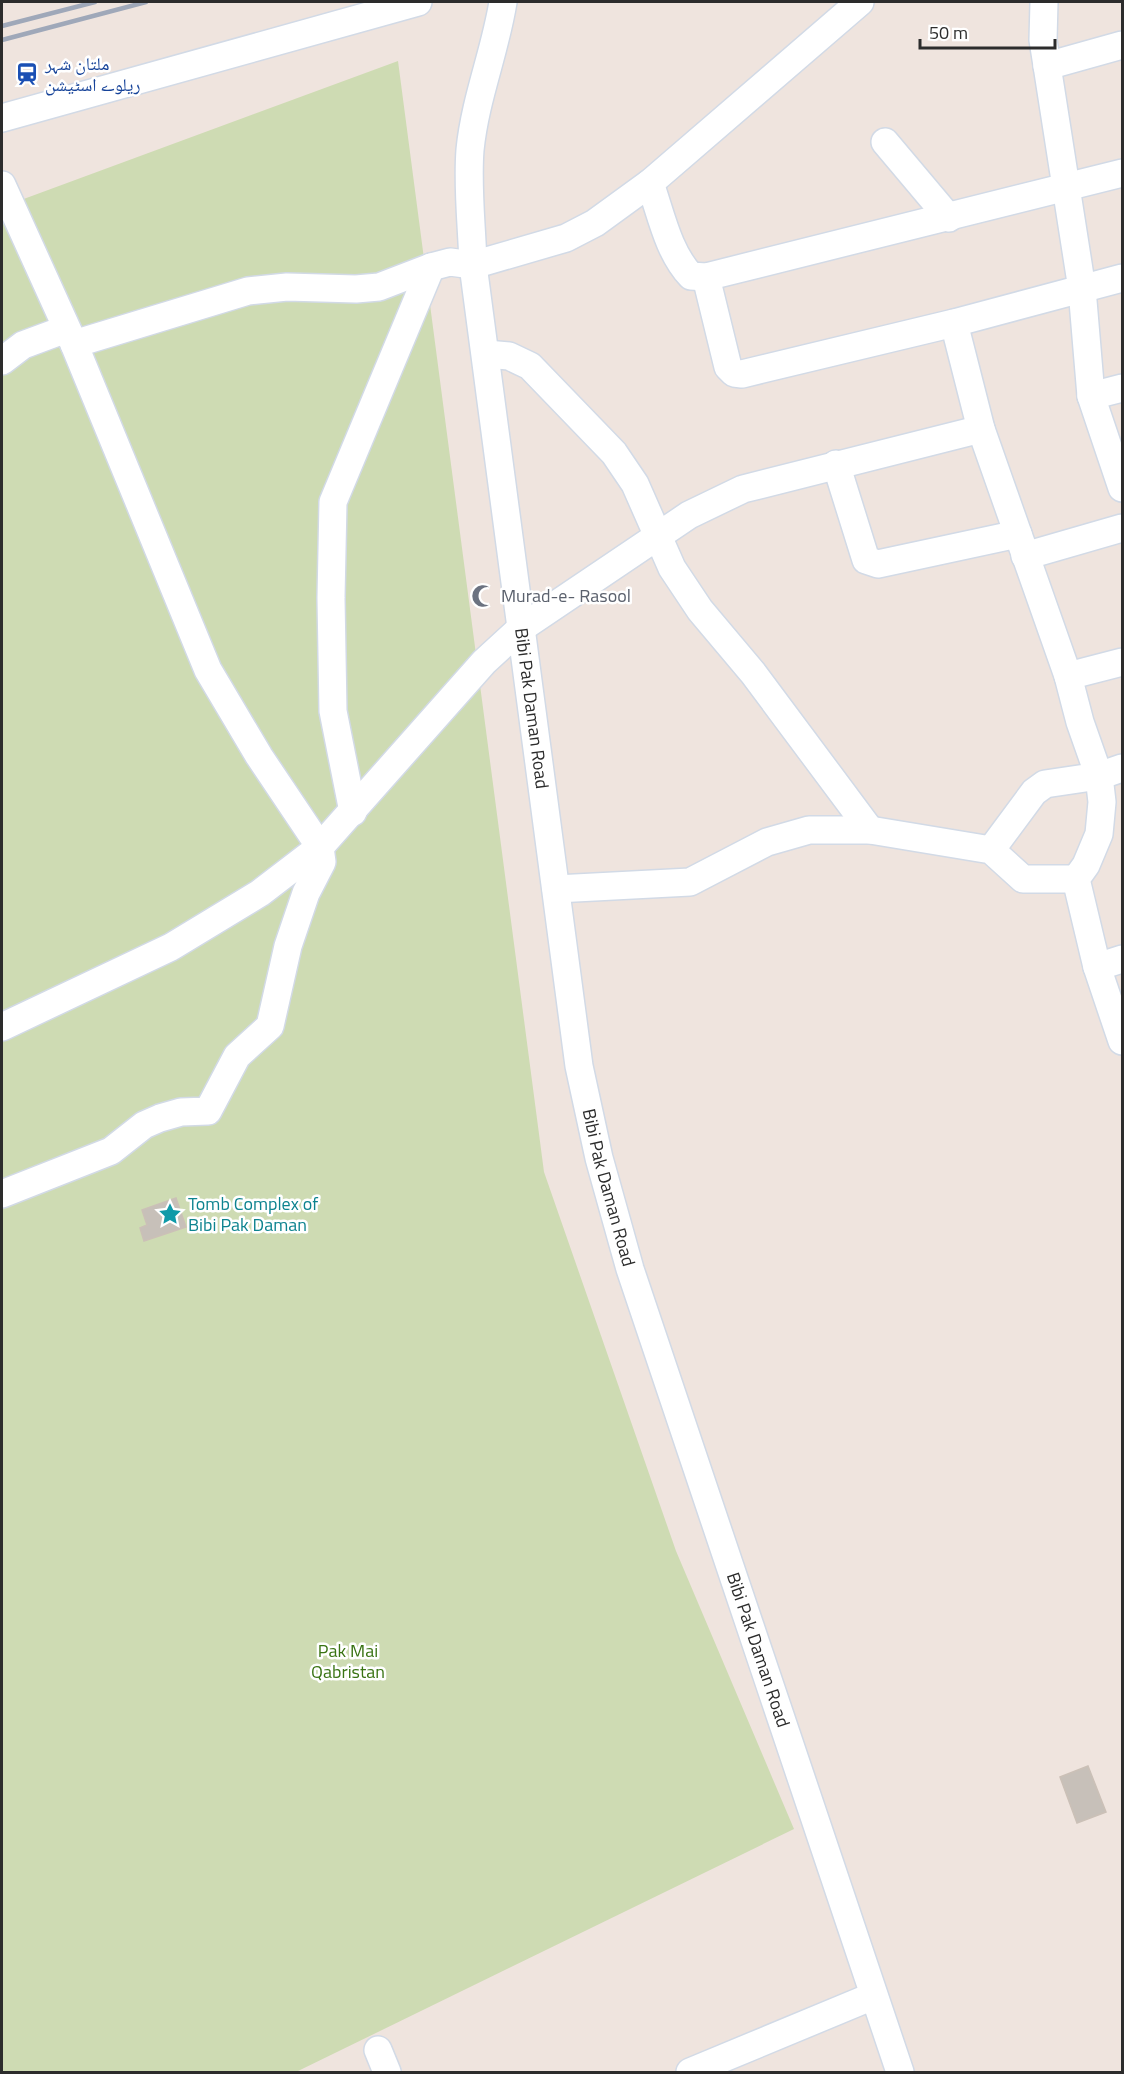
<svg xmlns="http://www.w3.org/2000/svg" width="1124" height="2074" viewBox="0 0 1124 2074" font-family="'Titillium Web','Noto Naskh Arabic',sans-serif">
	<rect width="100%" height="100%" fill="#efe4de"/>
	<polygon fill="#cedbb3" points="398,61 544,1172 676,1551 794,1829 296,2072 2,2072 2,207"/>
	<g fill="#c7c0b9" stroke="#cbc0b7" stroke-width="1.5">
		<polygon points="176,1198 186,1227 144,1241 140,1228 147,1225 142,1210"/>
		<polygon points="1088,1766 1106,1812 1077,1823 1060,1777"/>
	</g>
	<g fill="none" stroke-linecap="round" stroke-linejoin="round">
		<g stroke="#d2dae6" stroke-width="30">
			<g id="minor">
				<path id="s1" d="M503,2C495,52 475,99 470,150C467,188 472,227 473,265L579,1066L599,1158L630,1269L900,2072"/>
				<polyline points="1044,2 1043,40 1082,289 1091,396 1122,488"/>
				<polyline points="1047,66 1122,45"/>
				<polyline points="2,118 418,2"/>
				<polyline points="885,142 949,218"/>
				<path d="M650,183C661,214 668,252 691,276L706,277L1122,173"/>
				<polyline points="2,185 74,344 208,670 259,756 320,847 322,862 306,893 288,946 270,1026 237,1056 208,1111 181,1112 160,1118 144,1125 111,1151 2,1194"/>
				<polyline points="706,277 728,367 734,373 742,374 954,323 1122,278"/>
				<polyline points="954,323 981,429 1068,676 1080,722 1099,776 1102,802 1099,834 1086,865 1076,879 1097,967 1122,1041"/>
				<polyline points="74,344 248,291 287,287 356,289 379,287 431,267 450,262 473,265 566,238 595,223 650,183 860,2"/>
				<polyline points="486,354 509,356 530,366 614,453 635,484 672,568 700,610 753,673 870,830"/>
				<polyline points="2,361 23,345 66,329"/>
				<polyline points="1091,396 1122,388"/>
				<polyline points="836,464 866,560 878,564 1018,534"/>
				<polyline points="1025,556 1122,528"/>
				<polyline points="1068,676 1122,662"/>
				<polyline points="353,812 333,711 331,598 333,502 431,267"/>
				<polyline points="991,850 1034,792 1045,784 1099,776 1122,768"/>
				<polyline points="556,889 690,882 767,842 809,830 870,830 991,850 1023,879 1076,879"/>
				<polyline points="1097,967 1122,959"/>
				<polyline points="2,1027 171,947 260,893 320,847 484,662 520,629 689,515 743,489 981,429"/>
				<polyline points="378,2050 387,2072"/>
				<polyline points="690,2072 873,1996"/>
			</g>
		</g>
		<use href="#minor" stroke="#fff" stroke-width="27"/>
		<g stroke="#9fa8b9" stroke-width="4.5">
			<polyline points="2,26 95,2"/>
			<polyline points="2,40 146,2"/>
		</g>
	</g>
	<defs>
		<g id="station-bare" transform="scale(1.8)"><path d="M-3-6H3Q5-6 5-4V2Q5 4 3 4L4.5 6H3L1.5 4h-3L-3 6H-4.5L-3 4Q-5 4-5 2V-4Q-5-6-3-6ZM-3.5-4v3h7v-3ZM-3.5 1v1.5H-2V1ZM2 1v1.5H3.5V1Z" fill="#1a4fb4" stroke="#fff" stroke-width="2.5" paint-order="stroke"/></g>
		<g id="mosque-bare" transform="scale(1.8)"><path d="M3.5-4.9A6 6 0 1 0 3.5 4.9A5 5 0 1 1 3.5-4.9Z" fill="#6b7280" stroke="#fff" stroke-width="2.5" paint-order="stroke"/></g>
		<g id="sight-bare" transform="scale(1.8)"><path d="M0-6L1.8-2.2L6-1.7L2.9 1.2L3.7 5.4L0 3.3L-3.7 5.4L-2.9 1.2L-6-1.7L-1.8-2.2Z" fill="#0f9aa8" stroke="#fff" stroke-width="2.5" paint-order="stroke"/></g>
	</defs>
	<g fill-rule="evenodd">
		<use href="#station-bare" x="27" y="74"/>
		<use href="#mosque-bare" x="483" y="596"/>
		<use href="#sight-bare" x="170" y="1214"/>
	</g>
	<g text-anchor="middle" stroke-width="5" stroke-linejoin="round" paint-order="stroke">
		<g font-size="18" fill="#164399" stroke="#fff" text-anchor="start">
			<text x="45" y="70">ملتان شہر<tspan x="45" dy="21">ریلوے اسٹیشن</tspan></text>
		</g>
		<g font-size="18" fill="#5b616d" stroke="#fff" text-anchor="start">
			<text x="501" y="602">Murad-e- Rasool</text>
		</g>
		<g font-size="18" fill="#2c2c2c" stroke="#fff">
			<text dy="6" stroke="none"><textPath href="#s1" startOffset="714">Bibi Pak Daman Road</textPath></text>
			<text dy="6" stroke="none"><textPath href="#s1" startOffset="1200">Bibi Pak Daman Road</textPath></text>
			<text dy="6" stroke="none"><textPath href="#s1" startOffset="1686">Bibi Pak Daman Road</textPath></text>
		</g>
		<g font-size="18" fill="#0d838f" stroke="#fff" text-anchor="start">
			<text x="188" y="1210">Tomb Complex of<tspan x="188" dy="21">Bibi Pak Daman</tspan></text>
		</g>
		<g font-size="18" fill="#397313" stroke="#fff">
			<text x="348" y="1657">Pak Mai<tspan x="348" dy="21">Qabristan</tspan></text>
		</g>
	</g>
	<rect width="1124" height="2074" fill="none" stroke="#2c2c2c" stroke-width="6"/>
	<path d="M920 39v9h135v-9" fill="none" stroke="#2c2c2c" stroke-width="3"/>
	<text x="929" y="39" font-size="18" fill="#2c2c2c" stroke="#ffffff" stroke-width="4.5" paint-order="stroke">50 m</text>
</svg>
